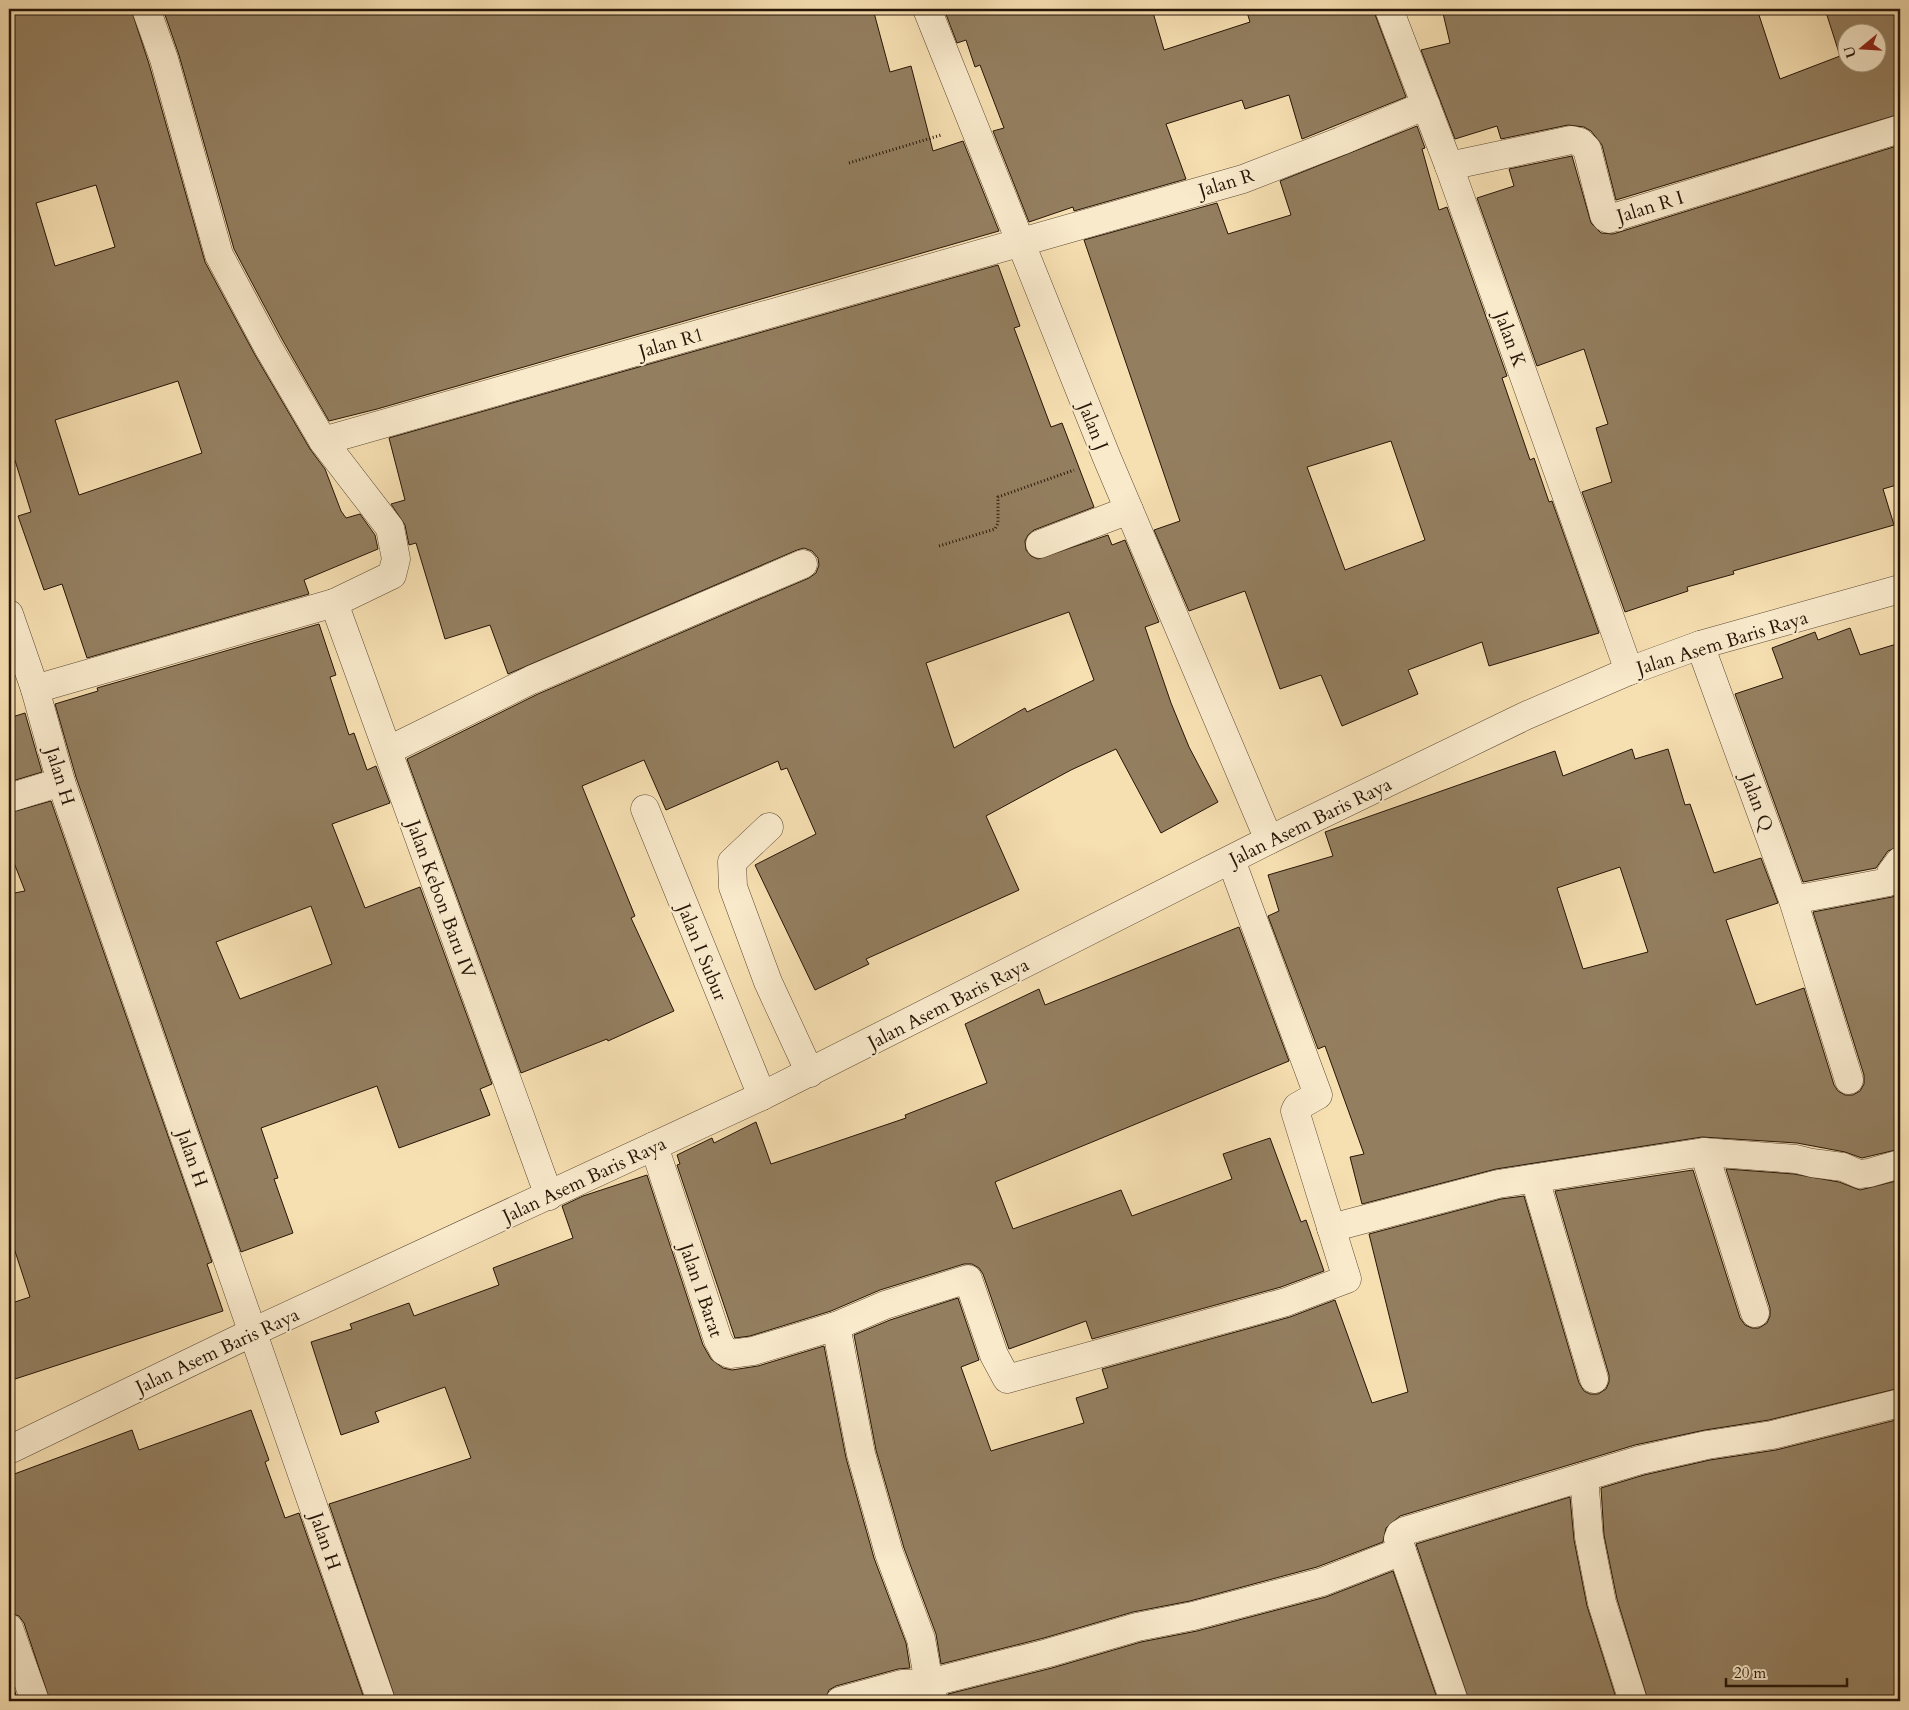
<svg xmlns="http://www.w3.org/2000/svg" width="1909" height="1710" viewBox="0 0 1909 1710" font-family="Cardo,serif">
	<rect width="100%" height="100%" fill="#f6dfb1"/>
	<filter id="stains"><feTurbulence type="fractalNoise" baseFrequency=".004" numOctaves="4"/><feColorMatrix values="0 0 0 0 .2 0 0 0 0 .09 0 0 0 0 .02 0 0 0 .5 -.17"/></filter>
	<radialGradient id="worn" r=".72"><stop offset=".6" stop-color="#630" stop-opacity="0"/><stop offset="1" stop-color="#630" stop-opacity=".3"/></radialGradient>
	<g fill="#937e5f" stroke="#271507" fill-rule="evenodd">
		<path d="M9,9H131L149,64L205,262L255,355L310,449L325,469L341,511L346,518L360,514L375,535L378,549L304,580L309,594L87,658L62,584L44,590L18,516L31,512L9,441ZM96,185L115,247L55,266L36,203ZM178,381L202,453L79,495L55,420Z"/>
		<polygon points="163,9 873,9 890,72 911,66 933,151 963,141 999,231 377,409 329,421 282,339 234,249 179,55"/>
		<polygon points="944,9 1152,9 1164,50 1250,22 1246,9 1373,9 1406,97 1302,139 1289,95 1245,109 1242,100 1166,124 1186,179 1074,211 1073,207 1029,222 993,131 1004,128 980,65 975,67 966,40 957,43"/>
		<path d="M1442,9H1757L1780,79L1840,56L1825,9H1900V114L1616,200L1602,145L1591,131L1584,127L1568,125L1501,139L1497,126L1455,139L1421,50L1450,43ZM1846,32H1876V62H1846Z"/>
		<path d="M1417,126L1425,148L1422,149L1439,210L1447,207L1507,376L1502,378L1530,460L1534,458L1549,502L1552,501L1599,633L1489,666L1482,642L1408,670L1418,694L1342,726L1321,675L1280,689L1245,591L1189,611L1154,530L1180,521L1084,240L1217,203L1228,234L1291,215L1280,181ZM1391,441L1425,540L1345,570L1307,467Z"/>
		<polygon points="1900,145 1900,484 1883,489 1894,525 1733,571 1734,574 1687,587 1688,591 1625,612 1582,492 1612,482 1596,428 1608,424 1584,349 1537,366 1477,198 1514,186 1509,169 1572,156 1591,223 1601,233 1613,234"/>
		<path d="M998,265L1020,326L1014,328L1051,427L1062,423L1094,507L1034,530L1028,535L1025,541L1026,550L1031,556L1038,559L1108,535L1112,545L1125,540L1159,622L1145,627L1171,703L1189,747L1218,802L1161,833L1116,749L1071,770L986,816L1019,890L866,959L869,964L815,990L755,865L816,834L787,768L781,770L778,761L666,810L644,760L582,786L635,916L631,918L674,1011L608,1041L607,1039L521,1073L407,759L538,694L809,578L816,573L819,565L818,558L812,551L804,548L797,550L508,674L490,625L445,639L416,543L409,545L405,525L391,504L405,500L389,438ZM1069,612L1094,680L1027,712L1025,708L954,748L926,663Z"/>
		<path d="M319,624L336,675L330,677L349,735L354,733L367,770L376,766L390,803L332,824L365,908L420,887L492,1084L480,1089L490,1115L399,1148L377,1086L261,1128L278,1178L274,1179L293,1233L241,1252L76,777L55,704L98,691L97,688ZM311,906L332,964L240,999L216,942Z"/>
		<polygon points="1850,628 1860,655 1900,643 1900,846 1888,851 1876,868 1803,882 1735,694 1783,678 1772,648 1815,632 1818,640"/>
		<polygon points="25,713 42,772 9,782 9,718"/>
		<path d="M1632,749L1635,759L1668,749L1685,805L1690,804L1714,873L1761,858L1778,903L1726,920L1756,1005L1804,988L1834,1085L1838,1091L1845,1095H1853L1860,1091L1864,1084V1075L1813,912L1892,897L1900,893V1149L1862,1158L1845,1152L1797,1143L1702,1137L1496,1169L1362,1204L1350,1157L1364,1154L1325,1046L1318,1049L1268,916L1279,911L1268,875L1333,856L1325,832L1555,751L1563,776ZM1620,867L1648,952L1583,969L1557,888Z"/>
		<polygon points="51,801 212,1262 207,1264 223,1311 9,1381 9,1304 30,1297 9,1233 9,894 25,891 9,850 9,813"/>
		<polygon points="1239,927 1289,1061 995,1182 1013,1229 1121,1190 1132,1216 1232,1179 1223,1154 1270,1138 1301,1222 1306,1220 1324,1271 1281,1287 1092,1339 1086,1321 1009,1349 983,1274 979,1268 972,1264 964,1264 880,1290 831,1311 750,1336 735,1338 677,1165 680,1164 677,1155 712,1138 714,1143 756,1122 771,1164 906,1118 905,1115 987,1083 965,1024 1039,989 1045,1005"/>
		<polygon points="1726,1169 1794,1174 1839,1182 1860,1190 1900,1180 1900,1388 1769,1420 1705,1430 1635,1445 1400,1516 1386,1528 1383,1542 1317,1567 1190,1601 1133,1612 1044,1638 941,1664 936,1634 904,1548 876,1450 854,1335 890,1320 958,1298 979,1360 961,1367 991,1451 1084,1423 1076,1398 1108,1388 1102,1369 1290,1317 1335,1300 1372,1403 1408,1392 1369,1234 1501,1199 1524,1196 1579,1383 1584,1391 1590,1394 1598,1394 1606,1389 1609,1382 1609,1375 1555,1191 1693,1170 1740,1318 1745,1325 1752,1328 1759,1328 1767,1323 1770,1316 1770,1308"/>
		<polygon points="647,1175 703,1345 711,1359 723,1368 732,1370 758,1366 824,1346 846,1458 874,1558 906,1643 910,1668 898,1669 836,1686 829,1690 825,1701 396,1701 329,1504 471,1458 445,1387 375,1412 379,1422 341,1435 311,1342 352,1329 350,1324 409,1303 414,1316 499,1285 493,1268 573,1238 562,1206 583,1196"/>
		<polygon points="251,1410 269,1460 265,1462 285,1518 299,1513 365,1701 50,1701 24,1623 19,1616 9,1613 9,1476 132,1430 139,1450"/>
		<polygon points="1900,1419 1900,1701 1648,1701 1617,1599 1604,1535 1601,1488 1644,1475 1710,1460 1776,1450"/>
		<polygon points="1570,1497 1574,1540 1587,1606 1617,1701 1469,1701 1416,1544"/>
		<polygon points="1393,1571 1438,1701 949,1701 948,1694 1052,1668 1141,1642 1197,1631 1326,1597"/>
		<polygon points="9,1674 18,1701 9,1701"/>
	</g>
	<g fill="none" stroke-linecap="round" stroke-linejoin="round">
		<g stroke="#5b4832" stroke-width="29">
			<g id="minor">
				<polyline points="927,9 1107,458 1269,840"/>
				<polyline points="1389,9 1449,166 1629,671"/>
				<polyline points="1449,166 1571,140 1580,142 1587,149 1604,215 1606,218 1609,219 1900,129"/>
				<polyline points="323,441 1243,179 1341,141 1426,105"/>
				<polyline points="1040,544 1129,510"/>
				<polyline points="334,603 549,1196"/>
				<polyline points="9,614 35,689 61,782 381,1701"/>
				<polyline points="1700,645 1793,900 1849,1080"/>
				<polyline points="35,689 334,603 392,575 396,559 390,528 323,441 268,347 219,255 164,59 146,9"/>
				<polyline points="389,750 531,680 803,564"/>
				<polyline points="9,798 61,782"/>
				<polyline points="645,809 762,1096"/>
				<polyline points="769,827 732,862 733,887 768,982 810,1073"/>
				<polyline points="1793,900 1889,882 1891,873 1900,861"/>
				<polyline points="654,1146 718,1340 724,1351 730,1354 753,1351 836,1326 885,1305 968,1279 994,1355 1007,1379 1286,1302 1347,1279 1295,1111 1297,1107 1318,1095 1231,860"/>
				<polyline points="1704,1152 1755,1313"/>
				<polyline points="1535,1179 1594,1379"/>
				<polyline points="1331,1228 1498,1184 1704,1152 1796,1159 1812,1163 1843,1167 1859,1174 1869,1173 1900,1164"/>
				<polyline points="836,1326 861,1454 889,1553 921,1639 929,1683 934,1701"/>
				<polyline points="9,1450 253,1332 762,1096 1269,840 1525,716 1629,671 1700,645 1900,589"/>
				<polyline points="1584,1477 1589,1537 1602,1603 1633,1701"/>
				<polyline points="1402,1551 1454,1701"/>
				<polyline points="9,1628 35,1701"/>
				<polyline points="840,1701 902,1684 929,1683 1048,1653 1137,1627 1193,1616 1322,1582 1402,1551 1398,1539 1400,1534 1405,1531 1640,1460 1707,1445 1772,1435 1900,1403"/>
			</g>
		</g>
		<g stroke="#271507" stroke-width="3" stroke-dasharray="1 2.5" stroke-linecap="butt">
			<polyline points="849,163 941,135"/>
			<polyline points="939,546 995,529 998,523 998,497 1074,470"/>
		</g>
		<use href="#minor" stroke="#f9eacc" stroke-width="28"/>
	</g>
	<g text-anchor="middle" stroke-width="4.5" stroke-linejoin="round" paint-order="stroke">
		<g font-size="19" fill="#271507" stroke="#f9eacc">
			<text transform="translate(1226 182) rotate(-17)" y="7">Jalan R</text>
			<text transform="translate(1650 206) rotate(-17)" y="7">Jalan R I</text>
			<text transform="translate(1511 339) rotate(70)" y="7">Jalan K</text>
			<text transform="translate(671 342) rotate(-16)" y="7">Jalan R1</text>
			<text transform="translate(1094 426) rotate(68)" y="7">Jalan J</text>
			<text transform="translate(1722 642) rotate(-17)" y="7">Jalan Asem Baris Raya</text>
			<text transform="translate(61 776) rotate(73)" y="7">Jalan H</text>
			<text transform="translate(1758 802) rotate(70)" y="7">Jalan Q</text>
			<text transform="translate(1310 821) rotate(-26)" y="7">Jalan Asem Baris Raya</text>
			<text transform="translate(442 899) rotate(70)" y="7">Jalan Kebon Baru IV</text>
			<text transform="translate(703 952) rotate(68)" y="7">Jalan I Subur</text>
			<text transform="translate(948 1003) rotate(-27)" y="7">Jalan Asem Baris Raya</text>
			<text transform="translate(193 1158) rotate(71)" y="7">Jalan H</text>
			<text transform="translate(584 1179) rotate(-25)" y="7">Jalan Asem Baris Raya</text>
			<text transform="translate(702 1290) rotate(71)" y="7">Jalan I Barat</text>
			<text transform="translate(217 1350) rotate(-25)" y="7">Jalan Asem Baris Raya</text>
			<text transform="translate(326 1541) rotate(71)" y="7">Jalan H</text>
		</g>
	</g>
	<rect width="1909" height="1710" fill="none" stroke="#f6dfb1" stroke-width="30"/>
	<rect x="10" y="10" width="1889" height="1690" fill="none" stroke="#271507" stroke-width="2.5"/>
	<rect x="15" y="15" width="1879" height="1680" fill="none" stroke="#271507"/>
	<g transform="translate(1862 48) rotate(252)"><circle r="24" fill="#f9eacc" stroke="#a5957d"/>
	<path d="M0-4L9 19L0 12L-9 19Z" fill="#8f2418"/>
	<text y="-8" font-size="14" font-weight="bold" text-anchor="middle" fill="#271507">U</text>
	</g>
	<path d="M1726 1678v8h121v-8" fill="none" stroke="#271507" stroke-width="2.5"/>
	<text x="1734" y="1678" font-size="15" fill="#271507" stroke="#f9eacc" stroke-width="4" paint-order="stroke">20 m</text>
	<rect width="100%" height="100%" filter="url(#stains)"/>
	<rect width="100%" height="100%" fill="url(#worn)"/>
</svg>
